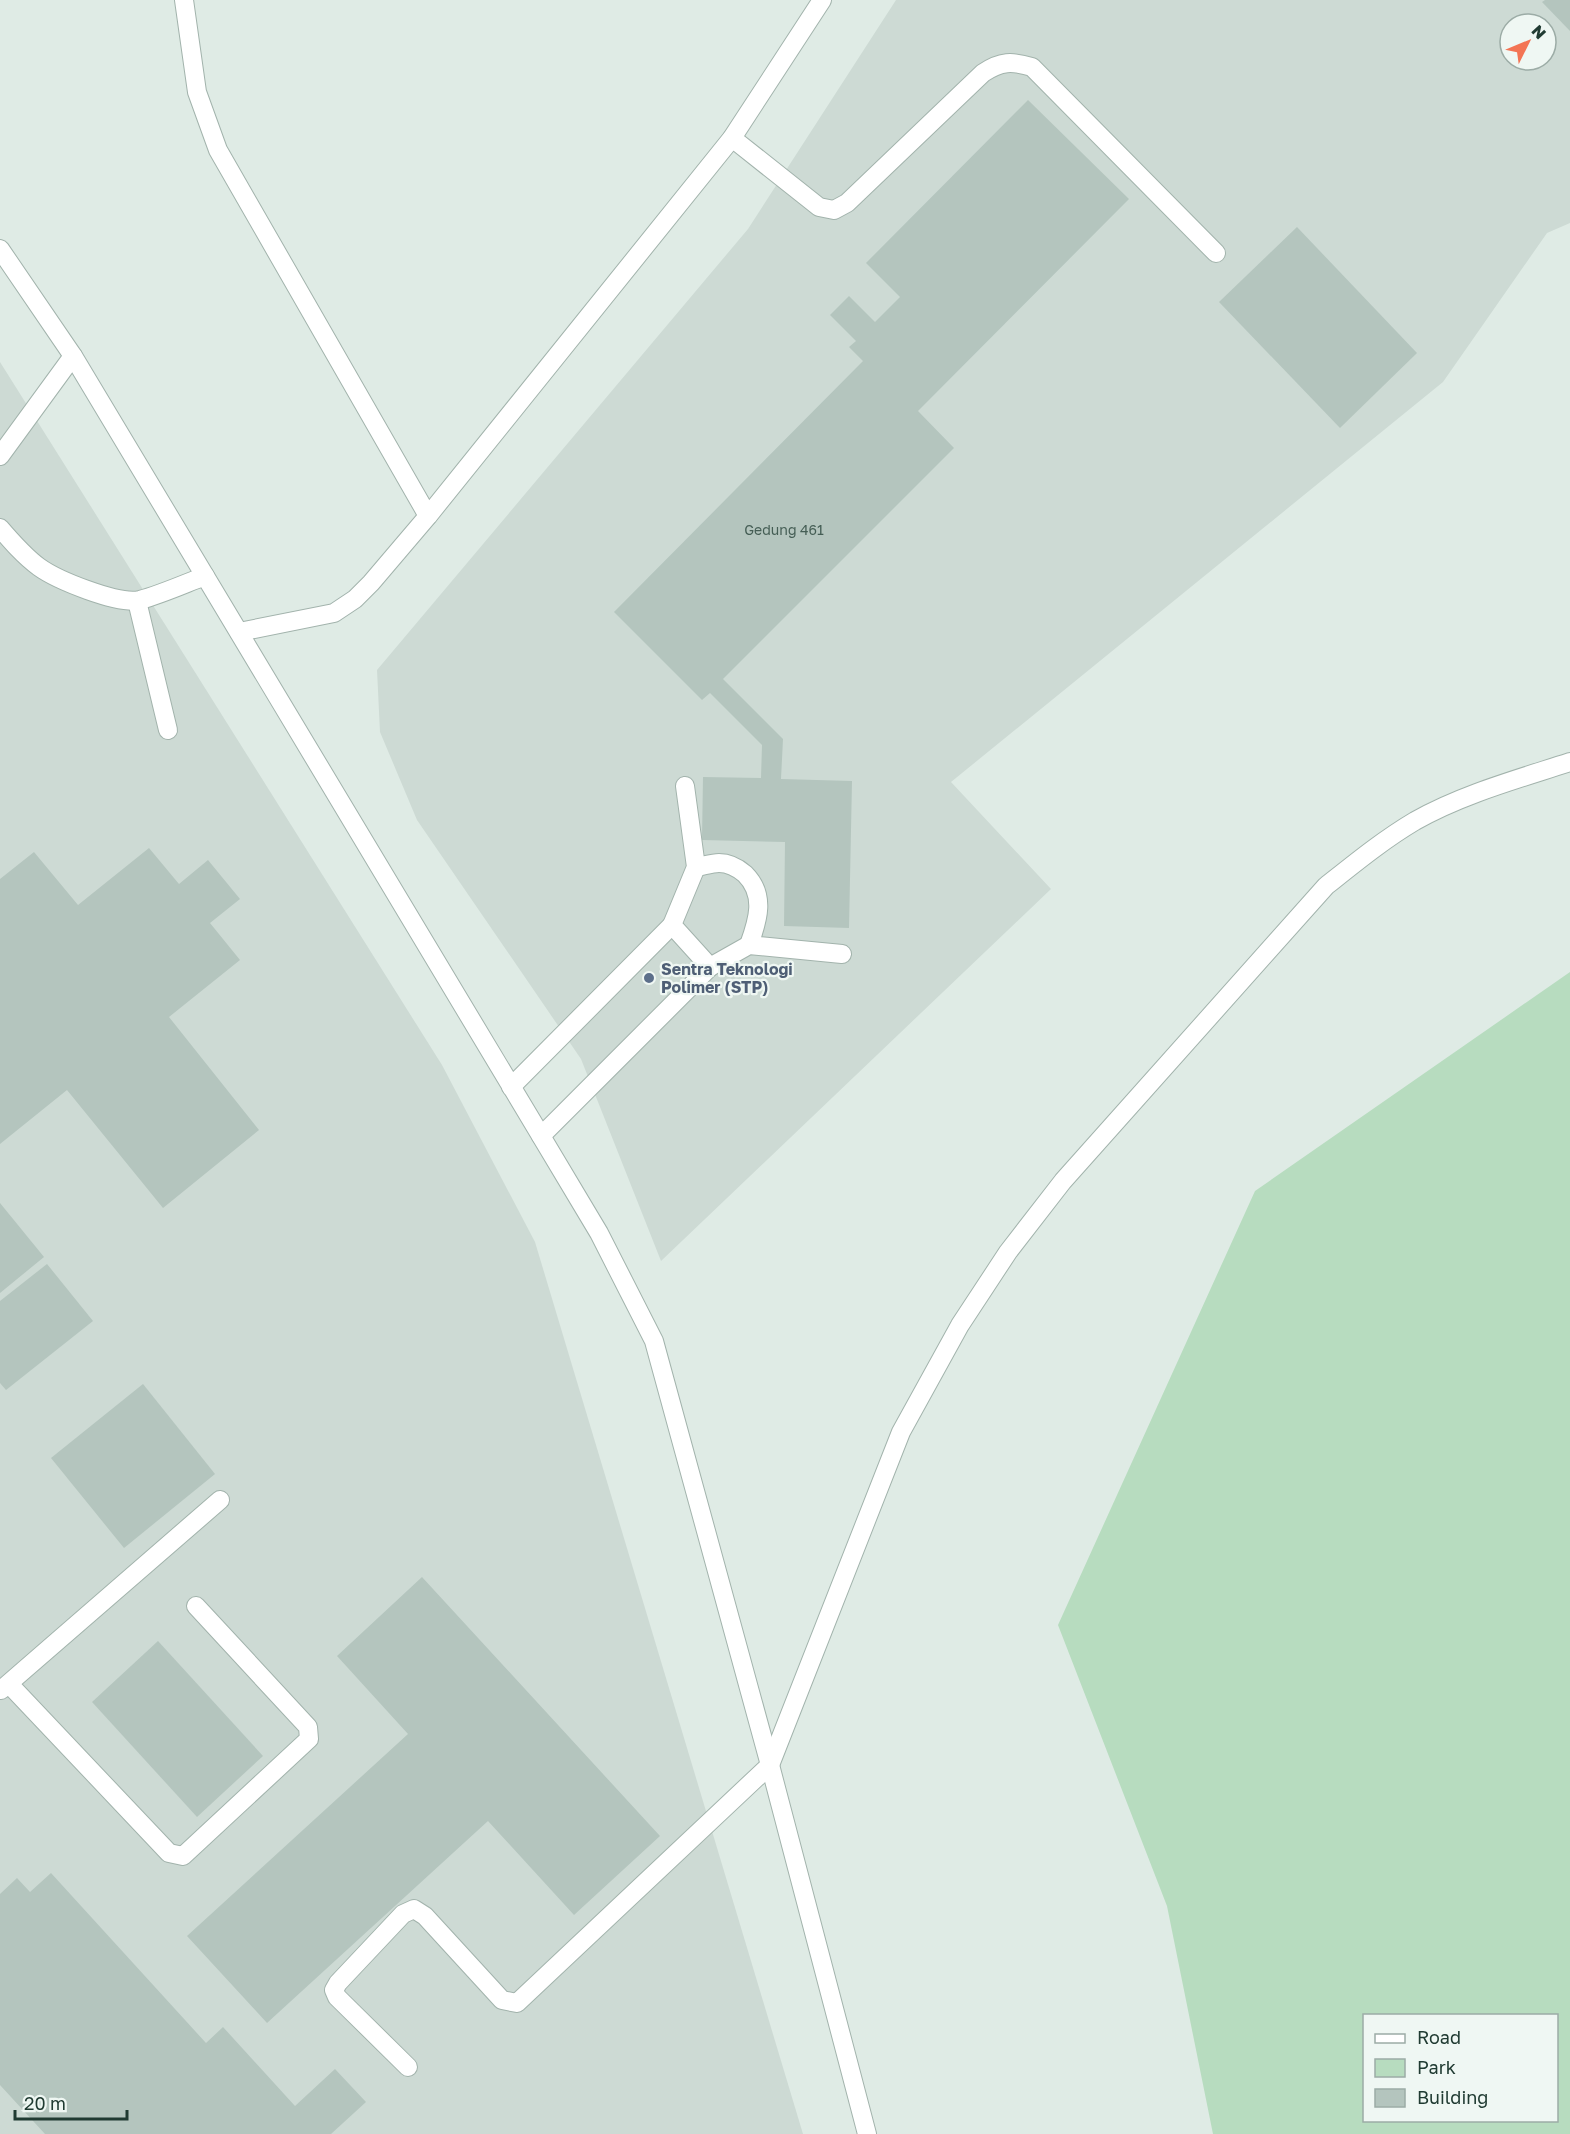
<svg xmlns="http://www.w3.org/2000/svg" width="1570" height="2134" viewBox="0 0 1570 2134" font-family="'Golos Text',sans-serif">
	<rect width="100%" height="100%" fill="#dfebe5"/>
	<g fill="#cddad4" fill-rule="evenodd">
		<path d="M896,0H1570V223L1547,233L1443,382L951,782L1051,889L661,1261L581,1059L417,820L380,732L377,670L748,229ZM1510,24H1546V60H1510Z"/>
		<polygon points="0,362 442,1065 535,1242 803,2134 0,2134"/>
	</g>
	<path fill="#b7dcbf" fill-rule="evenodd" d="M1570,972V2134H1213L1167,1906L1058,1625L1255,1191ZM1364,2016H1556V2120H1364Z"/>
	<g fill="#b4c5be">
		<polygon points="1545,0 1570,0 1570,31 1542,2"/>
		<polygon points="1028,100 1129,199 918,411 954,448 723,679 783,739 781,779 852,781 849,928 784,926 785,842 702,840 703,777 761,778 762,745 710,693 702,700 614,612 863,361 849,347 856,341 830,315 849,296 875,322 900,297 866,263"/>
		<polygon points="1297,227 1417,353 1340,428 1219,302"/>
		<polygon points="149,848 179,884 208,860 240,899 210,923 240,960 169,1017 259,1130 163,1208 67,1090 0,1144 0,879 34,852 78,905"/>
		<polygon points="0,1203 44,1257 0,1293"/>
		<polygon points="47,1264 93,1321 6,1390 0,1383 0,1301"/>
		<polygon points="143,1384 215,1474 124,1548 51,1458"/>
		<polygon points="422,1577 660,1836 574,1915 488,1821 267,2023 187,1936 408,1734 337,1656"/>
		<polygon points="158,1641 263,1756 197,1817 92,1702"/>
		<polygon points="51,1873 206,2043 223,2027 295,2106 335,2069 366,2102 331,2134 45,2134 0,2085 0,1894 17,1878 30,1892"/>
	</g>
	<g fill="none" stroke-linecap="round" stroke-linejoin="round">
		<g stroke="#a2b3ac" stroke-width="20">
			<g id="minor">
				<polyline points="184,0 197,92 218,150 428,516"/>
				<path d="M732,138L819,207L834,210L847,203L983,73C1001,61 1012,61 1032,67L1216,253"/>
				<polyline points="0,249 73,356 541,1136 599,1233 654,1341 770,1765 867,2134"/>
				<polyline points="0,456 73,356"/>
				<path d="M0,528C12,542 24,556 39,567C57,580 118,605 140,600C162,594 184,584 205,576"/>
				<polyline points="137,601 168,730"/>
				<polyline points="239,632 334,613 355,599 371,583 428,516 732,138 822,0"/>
				<polyline points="685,786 696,867 672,925 710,967 749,945 842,954"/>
				<path d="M696,867C703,866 712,863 719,863C729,863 738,868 745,874C766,895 758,920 749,945"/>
				<polyline points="511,1087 672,925"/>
				<polyline points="541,1136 710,967"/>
				<polyline points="9,1684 169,1853 183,1856 309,1739 308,1727 196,1606"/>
				<polyline points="1,1690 220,1500"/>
				<path d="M408,2067L337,1997L334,1990L338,1983L403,1914L414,1909L425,1916L502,2000L517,2003L770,1765L901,1432L960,1325L1008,1252L1063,1181L1326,886C1355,863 1383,840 1415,821C1463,794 1518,779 1570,762"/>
			</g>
		</g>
		<use href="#minor" stroke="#fff" stroke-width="18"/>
	</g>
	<circle fill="#5c6f8a" stroke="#eff7f3" stroke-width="2" cx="649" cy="978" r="6"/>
	<g text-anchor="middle" stroke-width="4.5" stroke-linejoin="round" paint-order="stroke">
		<g font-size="14" fill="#455e55">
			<text x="784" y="535">Gedung 461</text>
		</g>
		<g font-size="16" font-weight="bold" fill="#4e5e75" stroke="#eff7f3" text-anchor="start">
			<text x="661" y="975">Sentra Teknologi<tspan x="661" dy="18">Polimer (STP)</tspan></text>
		</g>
	</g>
	<rect x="1363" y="2014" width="195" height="108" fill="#eff7f3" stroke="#9caca6" stroke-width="1.5"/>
	<rect x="1375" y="2034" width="30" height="9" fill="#ffffff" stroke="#9caca6" stroke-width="1.5"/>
	<text x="1417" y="2044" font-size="18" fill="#203b32">Road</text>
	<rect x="1375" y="2059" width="30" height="18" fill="#b7dcbf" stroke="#9caca6" stroke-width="1.5"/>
	<text x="1417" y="2074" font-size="18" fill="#203b32">Park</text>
	<rect x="1375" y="2089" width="30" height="18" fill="#b4c5be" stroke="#9caca6" stroke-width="1.5"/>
	<text x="1417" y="2104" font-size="18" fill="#203b32">Building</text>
	<g transform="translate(1528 42) rotate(47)"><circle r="28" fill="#eff7f3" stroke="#9caca6" stroke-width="1.5"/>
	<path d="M0-4.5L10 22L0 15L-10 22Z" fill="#f37454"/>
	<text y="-9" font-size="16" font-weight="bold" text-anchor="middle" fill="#203b32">N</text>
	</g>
	<path d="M15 2110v9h112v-9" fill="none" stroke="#203b32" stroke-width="3"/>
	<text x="24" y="2110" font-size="18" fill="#203b32" stroke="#eff7f3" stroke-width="4.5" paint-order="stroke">20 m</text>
</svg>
